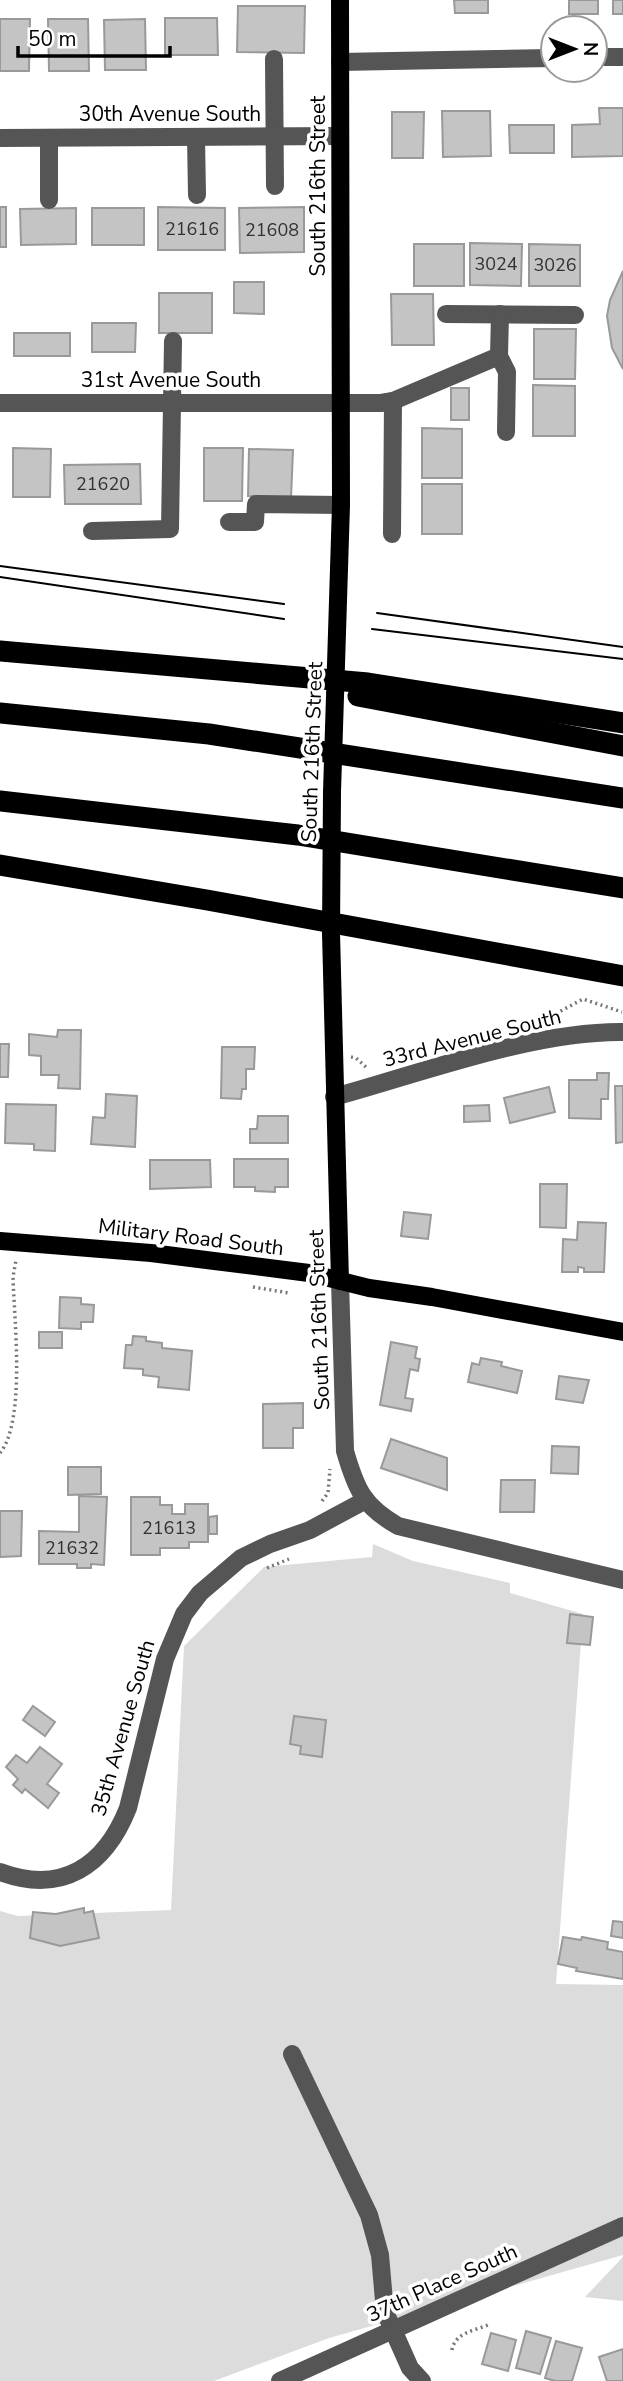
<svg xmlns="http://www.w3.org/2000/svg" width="623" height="2381" viewBox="0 0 623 2381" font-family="'Nunito Sans',sans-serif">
	<rect width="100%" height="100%" fill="#fff"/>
	<g fill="#dcdcdc">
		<polygon points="373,1544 413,1561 510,1583 510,1593 583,1614 556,1984 623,1985 623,2255 329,2338 214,2381 0,2381 0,1911 18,1916 171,1910 184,1646 264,1567 372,1557"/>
		<polygon points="623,2257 623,2301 585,2297"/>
	</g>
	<g fill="#c4c4c4" stroke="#999" stroke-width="2">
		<polygon points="454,0 488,0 488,13 455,13"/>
		<rect x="569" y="0" width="29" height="14"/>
		<rect x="613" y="0" width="10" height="14"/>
		<polygon points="238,6 305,6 304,53 237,52"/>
		<polygon points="165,18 217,18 218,55 165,55"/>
		<polygon points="0,19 30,19 29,71 0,71"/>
		<polygon points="48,19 88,19 89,71 49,71"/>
		<polygon points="145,19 146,70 105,70 104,20"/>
		<polygon points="599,108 623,108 623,156 572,157 572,125 600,124"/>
		<polygon points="442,111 490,111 491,156 443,157"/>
		<polygon points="392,112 424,112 423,158 392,158"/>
		<polygon points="509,125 554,125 554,153 510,153"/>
		<rect x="0" y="207" width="6" height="40"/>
		<polygon points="158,207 225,208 225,250 158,250"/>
		<polygon points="304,207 304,252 240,253 239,208"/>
		<polygon points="76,208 76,244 21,245 20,209"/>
		<rect x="92" y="208" width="52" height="37"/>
		<polygon points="470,243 522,244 521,286 470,285"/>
		<rect x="414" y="244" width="50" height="42"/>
		<polygon points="529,244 580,245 580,286 529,286"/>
		<polygon points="623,271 623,369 612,348 607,316 610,300"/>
		<polygon points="234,282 264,282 264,314 234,313"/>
		<rect x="159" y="293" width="53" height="40"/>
		<polygon points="391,294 433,294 434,345 392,345"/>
		<polygon points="92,323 136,323 135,352 92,352"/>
		<polygon points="534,329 576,329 575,379 534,379"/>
		<rect x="14" y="333" width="56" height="23"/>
		<polygon points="533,385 575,386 575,436 533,436"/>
		<rect x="451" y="388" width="18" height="32"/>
		<polygon points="422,428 462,429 462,478 422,478"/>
		<polygon points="13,448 51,449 50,497 13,497"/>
		<polygon points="204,448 243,448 242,501 204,501"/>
		<polygon points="249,449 293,450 291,498 248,496"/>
		<polygon points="140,464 141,504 65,504 64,465"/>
		<rect x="422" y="484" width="40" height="50"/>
		<polygon points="58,1030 81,1030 80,1089 58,1088 59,1075 41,1075 41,1056 29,1055 29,1034 57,1037"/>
		<polygon points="0,1044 9,1044 8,1077 0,1077"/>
		<polygon points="222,1047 255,1047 254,1069 246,1069 246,1089 242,1089 241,1099 221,1098"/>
		<polygon points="597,1073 609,1073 608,1099 601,1099 601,1119 569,1118 569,1080 597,1080"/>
		<polygon points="615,1086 623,1086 623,1142 616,1143"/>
		<polygon points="549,1087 555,1112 510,1123 504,1098"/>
		<polygon points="106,1094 137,1096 135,1147 91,1144 93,1117 105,1118"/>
		<polygon points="6,1104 56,1105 55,1151 34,1150 34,1144 5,1143"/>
		<polygon points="489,1105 490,1121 464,1122 464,1106"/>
		<polygon points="258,1116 288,1116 288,1143 250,1143 250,1129 257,1129"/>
		<polygon points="234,1159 288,1159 288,1187 275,1187 275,1192 255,1191 255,1187 234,1187"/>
		<polygon points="150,1160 210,1160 211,1187 150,1189"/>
		<polygon points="540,1184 567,1184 566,1228 540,1227"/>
		<polygon points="404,1212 431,1215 428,1239 401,1236"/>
		<polygon points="578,1222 606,1223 604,1272 584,1272 584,1268 578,1267 578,1272 562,1272 563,1239 577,1240"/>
		<polygon points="60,1297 81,1298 81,1304 94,1305 93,1322 81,1322 81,1329 59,1328"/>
		<rect x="39" y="1332" width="23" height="16"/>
		<polygon points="133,1336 146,1337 146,1341 162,1343 162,1348 192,1351 189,1390 158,1387 159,1377 143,1375 143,1369 124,1368 126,1345 132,1345"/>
		<polygon points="391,1342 417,1347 415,1358 420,1359 418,1371 410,1369 405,1398 413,1399 411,1411 380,1405"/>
		<polygon points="481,1358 502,1362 501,1366 522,1371 517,1393 468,1382 472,1363 479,1365"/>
		<polygon points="559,1376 589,1380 583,1403 556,1399"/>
		<polygon points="303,1403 303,1428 293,1428 293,1448 263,1448 263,1404"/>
		<polygon points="391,1439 447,1458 447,1490 381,1468"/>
		<polygon points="552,1446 579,1447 578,1474 551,1473"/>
		<polygon points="68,1467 101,1467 101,1494 68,1495"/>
		<polygon points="501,1480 535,1480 534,1512 500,1512"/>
		<polygon points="79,1496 107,1497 104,1565 91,1564 91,1568 77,1568 77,1564 39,1564 39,1531 79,1532"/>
		<polygon points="131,1497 160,1497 160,1505 172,1505 172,1514 185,1514 185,1504 208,1504 208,1542 189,1542 189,1548 160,1548 160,1555 131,1555"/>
		<polygon points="0,1511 22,1511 21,1556 0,1557"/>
		<polygon points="217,1516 217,1534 209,1534 209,1517"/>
		<polygon points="570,1614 593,1617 590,1645 567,1643"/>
		<polygon points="33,1706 55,1722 45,1736 23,1720"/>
		<polygon points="294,1716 326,1720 322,1757 300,1754 301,1746 290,1744"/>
		<polygon points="40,1747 62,1764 47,1784 59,1793 48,1808 25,1789 22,1793 13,1785 18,1779 6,1767 16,1755 27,1763"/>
		<polygon points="84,1908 84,1913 93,1911 99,1938 60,1946 30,1938 33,1912 56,1914"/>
		<polygon points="613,1921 623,1922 623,1938 611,1936"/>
		<polygon points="563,1937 581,1940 582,1937 608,1942 607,1949 623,1952 623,1979 576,1971 577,1968 558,1964"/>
		<polygon points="526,2331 551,2338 540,2374 516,2368"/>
		<polygon points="491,2333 516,2340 508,2371 482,2364"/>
		<polygon points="556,2341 582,2348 572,2381 555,2381 545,2378"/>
		<polygon points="623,2349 623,2381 607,2381 599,2357"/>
	</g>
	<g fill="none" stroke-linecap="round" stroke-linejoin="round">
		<g stroke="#777" stroke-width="3.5" stroke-dasharray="2 3.5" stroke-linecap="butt">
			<polyline points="546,1019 583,999 622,1012"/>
			<polyline points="351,1057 356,1058 367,1068"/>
			<polyline points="253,1287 289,1293"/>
			<path d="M0,1453C26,1421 14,1319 13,1277L16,1260"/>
			<polyline points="322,1501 328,1493 330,1469"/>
			<polyline points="267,1568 289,1559"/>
			<path d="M452,2350C455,2333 473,2331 488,2325"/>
		</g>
		<g stroke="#555" stroke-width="18">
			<polyline points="595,57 623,57"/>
			<polyline points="274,59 275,186"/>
			<polyline points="340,62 553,58"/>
			<polyline points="196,137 197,195"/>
			<polyline points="0,138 339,136"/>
			<polyline points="49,138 49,200"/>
			<polyline points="446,314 575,315"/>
			<polyline points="499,356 507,372 506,432"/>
			<polyline points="0,403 381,403 393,401 499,356 500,314"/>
			<polyline points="229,522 255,522 256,504 341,505"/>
			<polyline points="92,531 170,529 173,341"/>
			<polyline points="392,534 393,401"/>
			<path d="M334,1097C422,1073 533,1031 623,1032"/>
			<path d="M340,1281L345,1451C356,1489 363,1506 398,1526L623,1580"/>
			<path d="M0,1872C62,1895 105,1866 128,1808L165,1659L184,1614L200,1593L241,1558L270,1544L310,1530L364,1501"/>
			<polyline points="292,2054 369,2215 380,2255 385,2312 410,2368 422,2381"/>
			<polyline points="280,2381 623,2226"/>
		</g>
		<g stroke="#000" stroke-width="18">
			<polyline points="340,0 341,505 332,792 331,933 340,1281"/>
			<polyline points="0,1241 151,1253 309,1273 369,1288 432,1297 623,1332"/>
		</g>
		<g stroke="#000" stroke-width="21">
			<polyline points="0,651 368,683 623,723"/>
			<polyline points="358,696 623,746"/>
			<polyline points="0,713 209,734 623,798"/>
			<polyline points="0,801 298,835 623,888"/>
			<polyline points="0,865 207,900 623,976"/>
		</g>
		<g stroke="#000" stroke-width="2">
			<polyline points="0,566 284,604"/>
			<polyline points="0,577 284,619"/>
			<polyline points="377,613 623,647"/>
			<polyline points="372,629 623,659"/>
		</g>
	</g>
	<g text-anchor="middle" stroke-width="7" stroke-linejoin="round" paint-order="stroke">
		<g font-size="18" fill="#313131">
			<text x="192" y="235">21616</text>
			<text x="272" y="236">21608</text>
			<text x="496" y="270">3024</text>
			<text x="555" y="271">3026</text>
			<text x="103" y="490">21620</text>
			<text x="169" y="1534">21613</text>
			<text x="72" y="1554">21632</text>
		</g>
		<g font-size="21" fill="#000" stroke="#fff">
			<text x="170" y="121">30th Avenue South</text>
			<text transform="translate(318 186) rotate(-90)" y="7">South 216th Street</text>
			<text x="171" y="387">31st Avenue South</text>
			<text transform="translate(312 752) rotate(-88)" y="7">South 216th Street</text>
			<text transform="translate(472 1038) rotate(-14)" y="7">33rd Avenue South</text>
			<text transform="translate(191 1237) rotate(7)" y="7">Military Road South</text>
			<text transform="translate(319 1320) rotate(-92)" y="7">South 216th Street</text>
			<text transform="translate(123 1728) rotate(-74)" y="7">35th Avenue South</text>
			<text transform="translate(442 2283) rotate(-24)" y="7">37th Place South</text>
		</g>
	</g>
	<g transform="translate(574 49) rotate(90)"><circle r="33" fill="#ffffff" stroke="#999999" stroke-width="2"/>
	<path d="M0-5L12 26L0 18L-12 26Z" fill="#000000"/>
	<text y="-10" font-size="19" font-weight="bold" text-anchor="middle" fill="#000000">N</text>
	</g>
	<path d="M18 46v10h152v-10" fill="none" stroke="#000000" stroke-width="3.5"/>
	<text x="28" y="46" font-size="21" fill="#000000" stroke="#ffffff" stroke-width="5" paint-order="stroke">50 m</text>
</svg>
